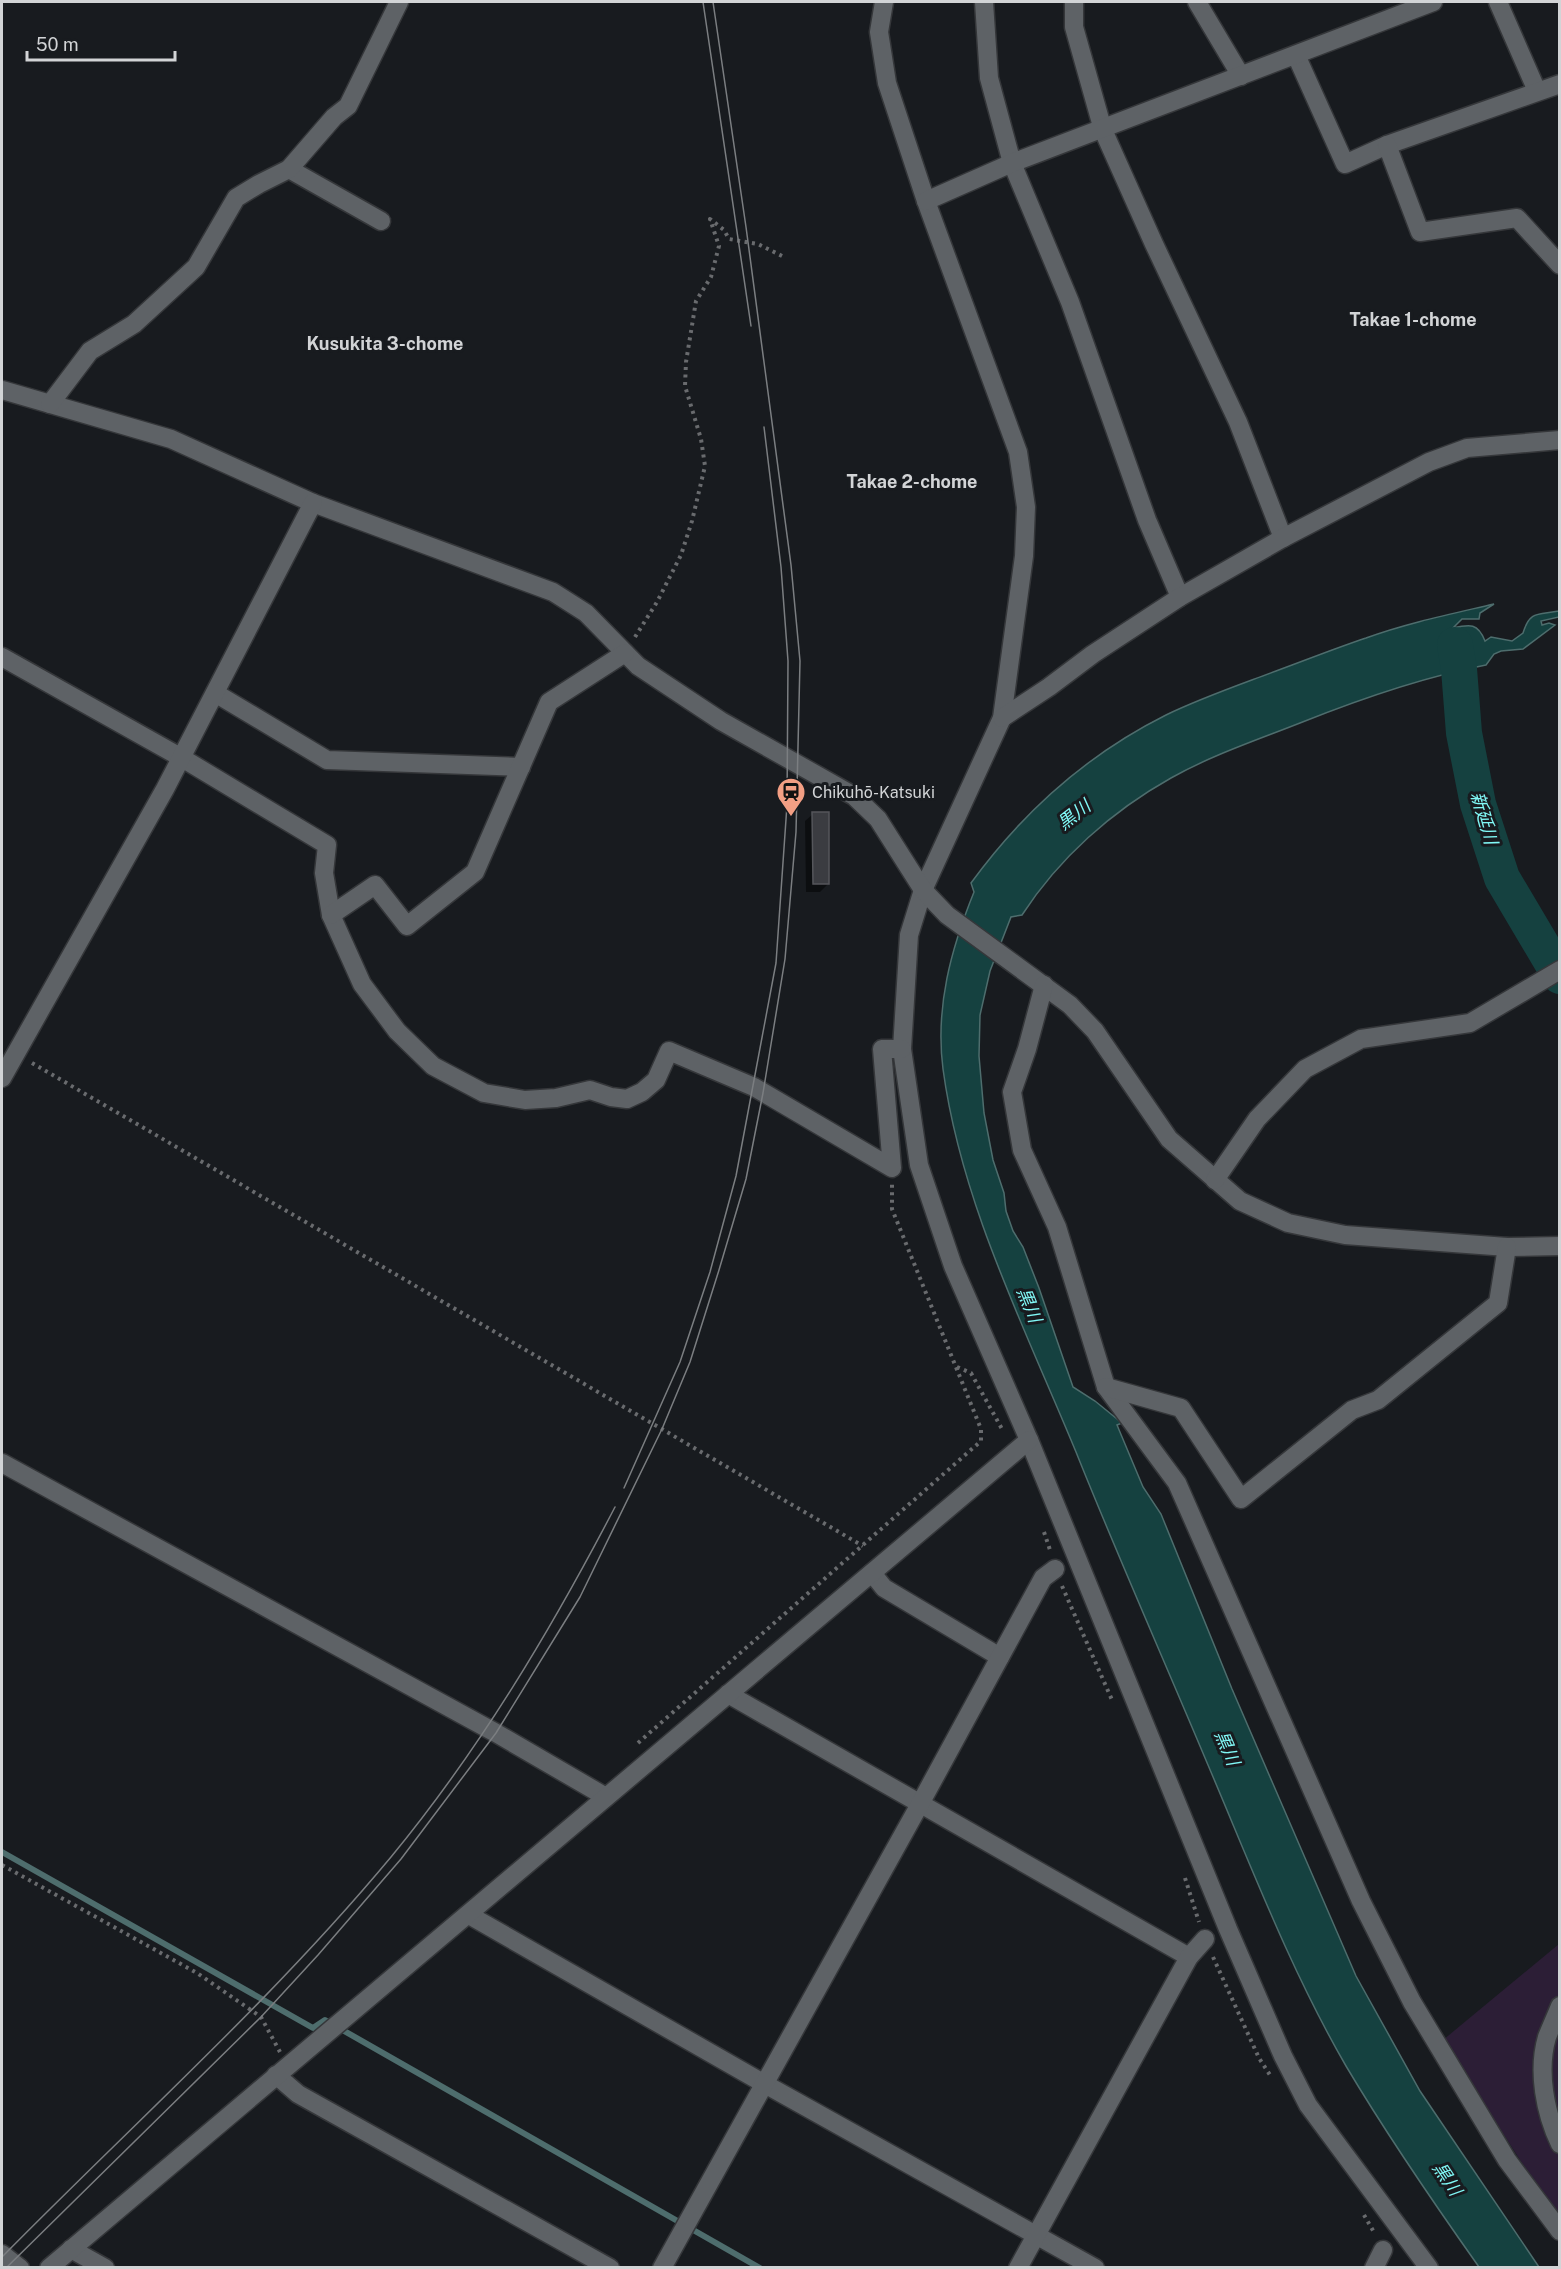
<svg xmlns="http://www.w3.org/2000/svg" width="1561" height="2269" viewBox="0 0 1561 2269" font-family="'Public Sans','Noto Sans JP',sans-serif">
	<rect width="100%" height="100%" fill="#181b1f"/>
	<polygon fill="#2c1e36" points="1559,1944 1559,2213 1522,2163 1443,2040"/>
	<path fill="#154140" stroke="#4e6d6d" stroke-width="1.5" d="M1494,604L1480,613L1479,619H1462L1453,628C1470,624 1478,623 1485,641L1491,637L1512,641L1523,633C1530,610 1538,615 1559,611V617L1541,621L1542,625L1549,623L1555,625L1523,649L1501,651L1494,654L1486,665C1423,677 1360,699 1300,723C1257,740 1212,755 1171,778C1112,811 1059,858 1022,915L1011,917L990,971L980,1015L979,1056L984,1113L993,1160L1004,1193L1006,1211L1013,1231L1023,1247L1039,1288L1073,1387L1095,1401L1122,1423L1117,1425L1143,1487L1161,1514L1232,1689L1356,1976L1420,2091L1539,2267H1479C1433,2202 1387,2135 1346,2066C1291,1971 1251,1866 1208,1765C1164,1660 1118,1557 1076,1452C1025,1328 961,1203 943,1069C935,1007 951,949 974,892L971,883C1022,813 1088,754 1166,715C1201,698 1239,685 1276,671C1306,660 1336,648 1366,638C1407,623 1451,614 1494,604Z"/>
	<polygon fill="#0007" points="813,814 828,884 820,892 806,892 805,821"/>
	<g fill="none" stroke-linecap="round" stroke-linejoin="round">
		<polyline stroke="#4e6d6d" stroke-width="6" points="2,1852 313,2028 325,2020 760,2268"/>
		<polyline stroke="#154140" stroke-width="36" points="1455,645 1459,669 1464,733 1478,804 1502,878 1560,976"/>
	</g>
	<polygon fill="#3b3c41" stroke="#55565b" stroke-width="1.5" points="812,812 829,812 829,884 813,884"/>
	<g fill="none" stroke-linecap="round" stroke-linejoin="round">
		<g stroke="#35373a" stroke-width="21">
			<g id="minor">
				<polyline points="884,2 879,32 887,83 926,201 1018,452 1026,507 1024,556 1002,718 923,890 909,935 902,1049 919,1165 953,1266 1029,1440 1228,1929 1283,2056 1308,2105 1429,2268"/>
				<polyline points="984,2 989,78 1012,163 1070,302 1147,520 1180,597"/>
				<polyline points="1074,2 1074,27 1103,130 1154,244 1238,422 1283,538"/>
				<polyline points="1197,2 1241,76"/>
				<polyline points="1498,2 1537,91"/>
				<polyline points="1296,55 1345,164 1387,145 1560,84"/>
				<polyline points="1387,145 1420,232 1517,218 1560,265"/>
				<polyline points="289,169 381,221"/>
				<polyline points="926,201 1012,163 1433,2"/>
				<polyline points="2,390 171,439 313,503 553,592 586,613 638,666 721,721 854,796 878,819 923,890 947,915 1070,1005 1095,1031 1169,1139 1240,1201 1288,1223 1345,1235 1507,1247 1560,1246"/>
				<polyline points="50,404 90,351 134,324 196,267 236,198 259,184 289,169 334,117 348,106 399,2"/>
				<polyline points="2,657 182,758 327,845 324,873 331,915 362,984 397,1031 433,1066 484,1093 525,1100 556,1098 590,1090 611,1097 627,1099 642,1092 656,1080 669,1051 754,1087 892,1168 882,1049 902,1049"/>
				<polyline points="215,693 327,760 521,767"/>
				<polyline points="1002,718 1049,687 1093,654 1180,597 1283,538 1429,462 1467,448 1560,440"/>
				<polyline points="331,915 375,885 407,926 475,872 549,702 625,653"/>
				<polyline points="1044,985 1027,1049 1012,1092 1022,1150 1057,1227 1106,1387 1177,1483 1361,1901 1412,2002 1507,2160 1560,2231"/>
				<polyline points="2,1078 165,789 313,503"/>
				<polyline points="1215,1180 1257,1119 1305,1069 1361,1039 1470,1023 1560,970"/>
				<polyline points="1106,1387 1181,1408 1241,1499 1352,1410 1378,1400 1498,1303 1507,1247"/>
				<polyline points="2,1463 496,1733 606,1797"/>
				<polyline points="872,1573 884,1588 1000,1657"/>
				<polyline points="728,1694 1189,1957"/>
				<polyline points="469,1915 763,2083 1095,2268"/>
				<path d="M1560,2006C1556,2016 1551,2027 1547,2037C1537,2071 1545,2113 1560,2144"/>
				<polyline points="276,2075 298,2094 610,2268"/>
				<polyline points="71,2249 105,2268"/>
				<polyline points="2,2254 20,2268"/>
				<polyline points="49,2268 1029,1440"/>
				<polyline points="662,2268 920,1804 1043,1578 1055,1569"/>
				<polyline points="1018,2268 1189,1957 1205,1939"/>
				<polyline points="1374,2268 1383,2250"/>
			</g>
		</g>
		<g stroke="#696b6e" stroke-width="4" stroke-dasharray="3 4.5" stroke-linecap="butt">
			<polyline points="635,637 657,602 681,555 692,521 705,466 701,439 685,386 686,362 696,301 711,277 719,246 710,219 724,230 729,239 758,244 784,257"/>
			<polyline points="32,1063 863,1546"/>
			<polyline points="957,1367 971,1373 1002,1429"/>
			<polyline points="1044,1532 1051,1553"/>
			<polyline points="1062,1586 1112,1700"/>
			<polyline points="638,1743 981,1441 981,1429 892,1209 892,1184"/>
			<polyline points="2,1865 197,1973 261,2017 280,2052"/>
			<polyline points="1185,1878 1199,1922"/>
			<polyline points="1213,1957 1259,2058 1270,2075"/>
			<polyline points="1364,2215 1375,2234"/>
		</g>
		<use href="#minor" stroke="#5e6266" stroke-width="18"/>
		<g stroke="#7b7e81" stroke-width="1.5">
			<polyline points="703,2 751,326"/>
			<polyline points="624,1488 680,1362 710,1272 736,1176 776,963 787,805 788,661 781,567 764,427"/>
			<path d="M2,2257C133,2124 272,2000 391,1857C480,1749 551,1630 615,1507"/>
			<polyline points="6,2268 261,2017 318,1955 401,1859 496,1733 580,1597 662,1429 690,1362 719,1270 746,1179 763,1093 785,959 796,832 800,661 791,565 746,227 713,2"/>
		</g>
	</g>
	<defs>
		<g id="station-pin" transform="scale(1.5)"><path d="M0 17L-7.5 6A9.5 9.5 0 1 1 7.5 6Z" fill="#f39f84" stroke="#181b1f"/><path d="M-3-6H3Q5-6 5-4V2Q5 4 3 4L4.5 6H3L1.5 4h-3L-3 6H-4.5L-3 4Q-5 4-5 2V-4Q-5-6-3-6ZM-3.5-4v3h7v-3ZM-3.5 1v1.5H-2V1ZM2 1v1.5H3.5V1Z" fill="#111"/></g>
	</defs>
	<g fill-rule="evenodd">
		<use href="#station-pin" x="791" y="792"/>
	</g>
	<g text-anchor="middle" stroke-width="6" stroke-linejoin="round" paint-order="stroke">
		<g font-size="16" fill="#d2d4d6" stroke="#181b1f" text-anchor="start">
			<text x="812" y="798">Chikuhō-Katsuki</text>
		</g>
		<g font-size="18" font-weight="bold" fill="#d2d4d6" stroke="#181b1f">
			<text x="1413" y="326">Takae 1-chome</text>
			<text x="385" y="350">Kusukita 3-chome</text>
			<text x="912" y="488">Takae 2-chome</text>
		</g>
		<g font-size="18" font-style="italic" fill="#81f9f7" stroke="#181b1f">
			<text transform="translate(1074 815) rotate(-38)" y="6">黒川</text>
			<text transform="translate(1484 818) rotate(74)" y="6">新延川</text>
			<text transform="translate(1029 1305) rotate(68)" y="6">黒川</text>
			<text transform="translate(1227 1748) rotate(67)" y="6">黒川</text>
			<text transform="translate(1447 2179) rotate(56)" y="6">黒川</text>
		</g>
	</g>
	<rect width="1561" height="2269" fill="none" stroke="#d2d4d6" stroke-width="6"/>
	<path d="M27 51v9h148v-9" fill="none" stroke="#d2d4d6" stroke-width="3"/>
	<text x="36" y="51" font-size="18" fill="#d2d4d6" stroke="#181b1f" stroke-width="4.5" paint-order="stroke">50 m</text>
</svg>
